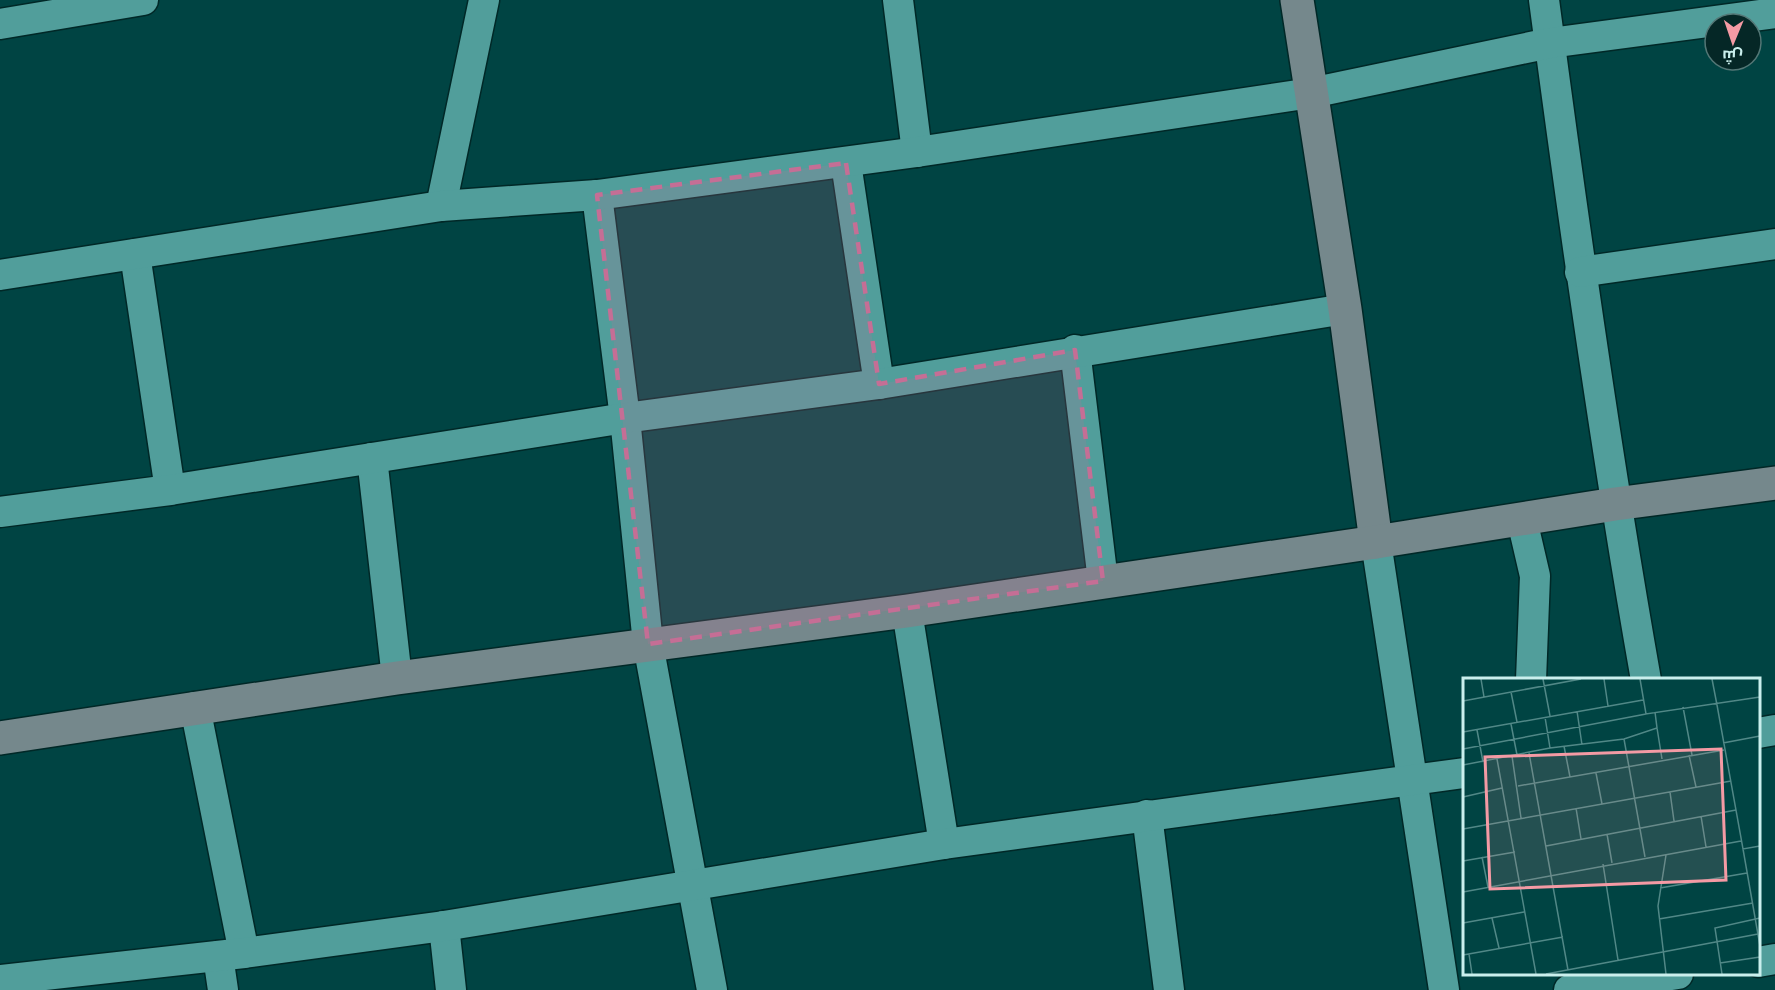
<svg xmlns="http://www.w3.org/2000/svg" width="1775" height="990" viewBox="0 0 1775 990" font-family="Raleway,Cairo,sans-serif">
	<rect width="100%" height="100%" fill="#004443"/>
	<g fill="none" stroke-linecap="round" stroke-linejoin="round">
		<g stroke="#002827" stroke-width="33">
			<g id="street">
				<polyline points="898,0 917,152"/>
				<path d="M1544,0C1574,227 1606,454 1646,680"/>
				<polyline points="0,24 143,0"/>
				<polyline points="846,163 879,384"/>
				<polyline points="597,195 625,418 648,644 712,990"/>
				<polyline points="441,206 484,0"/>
				<polyline points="135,254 170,490"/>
				<polyline points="1580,272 1775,244"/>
				<polyline points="0,275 441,206 597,195 917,152 1311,93 1550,43 1775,13"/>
				<polyline points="1075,350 1103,581"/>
				<polyline points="372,458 397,678"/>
				<polyline points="0,512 170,490 625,418 879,384 1345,309"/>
				<polyline points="1522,520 1535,576 1531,680"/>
				<polyline points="1376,542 1444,990"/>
				<polyline points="907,611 944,844"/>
				<polyline points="195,707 244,953"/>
				<polyline points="1758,733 1775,730"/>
				<polyline points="1147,815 1169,990"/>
				<polyline points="444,926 451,990"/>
				<polyline points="218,956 223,990"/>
				<polyline points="1758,962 1775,959"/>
				<polyline points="0,980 244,953 444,926 944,844 1464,773"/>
				<polyline points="1569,990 1678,974"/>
			</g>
		</g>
		<g stroke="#002827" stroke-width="36">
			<g id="secondary">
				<polyline points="1297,0 1345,309 1376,542"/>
				<polyline points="0,738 397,678 907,611 1376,542 1615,504 1775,483"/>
			</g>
		</g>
		<use href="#street" stroke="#519e9b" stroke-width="30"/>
		<use href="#secondary" stroke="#75888c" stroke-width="33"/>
	</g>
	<path fill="#c56e95" fill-opacity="0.2" stroke="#c56e95" stroke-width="4.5" stroke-dasharray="12 8" stroke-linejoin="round" d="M846,163L879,384L1075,350L1103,581L648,644L597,195Z"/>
	<g transform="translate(1463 678)">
		<rect width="297" height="297" fill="#004443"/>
		<path fill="none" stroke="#518887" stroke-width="1.5" d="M18,1L21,19M80,1L87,38M141,1L145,28M177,1L183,36L297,19M249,1L254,27M48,14L54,44M0,23L118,1M254,27L280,171L297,168M220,29L229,77M114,33L119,67M82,39L87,70M48,46L54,77M194,50L199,81M14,52L20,84M0,54L180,22M161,61L182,179M260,65L297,58M101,68L107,99M0,71L183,36M66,75L105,292M226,77L233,109M49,78L58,140M34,81L73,296M0,87L87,70L161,61L194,50L192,34M133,95L139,126M55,108L261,72M207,114L211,143M0,119L39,110M113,130L118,161M238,138L243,169M0,151L268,103M144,156L149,185M83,168L273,132M280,171L297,268M203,177L195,228L203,296M19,179L25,209M0,183L52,174M140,186L155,282M197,210L284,195M0,214L278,163M29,240L36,270M196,241L290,225M0,245L61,234M6,276L9,296M0,277L100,259M257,285L297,279M83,296L295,256M259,296L252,250L297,240"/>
		<path fill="#f49aa4" fill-opacity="0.15" stroke="#f49aa4" stroke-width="3" d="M258,71L263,202L27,211L22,79Z"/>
		<rect width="297" height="297" fill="none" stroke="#caefed" stroke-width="3"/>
	</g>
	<g transform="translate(1733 42) rotate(182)"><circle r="28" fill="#052726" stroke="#547776" stroke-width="1.5"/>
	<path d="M0-4.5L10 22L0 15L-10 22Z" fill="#f49aa4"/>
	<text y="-9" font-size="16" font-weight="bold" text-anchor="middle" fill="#caefed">ش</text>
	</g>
</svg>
